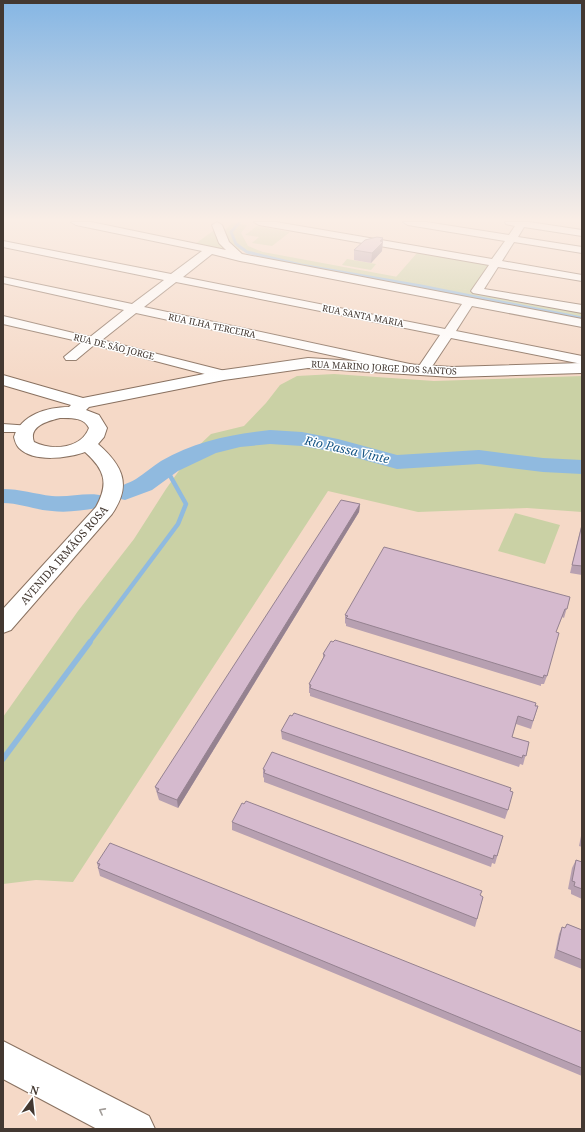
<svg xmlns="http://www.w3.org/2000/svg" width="585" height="1132" viewBox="0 0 585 1132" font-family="'Noto Serif',serif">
	<rect width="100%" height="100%" fill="#f5d9c7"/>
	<g fill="#cad1a5">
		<polygon points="232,223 247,225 241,233 248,246 263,252 582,311 582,321 278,263 238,249 230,243 224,231"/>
		<polygon points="257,226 290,232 272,246 252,243 259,237 245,235"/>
		<polygon points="213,231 215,231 229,251 195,244"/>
		<polygon points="417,253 490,265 472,291 396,277"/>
		<polygon points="347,259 376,264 371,270 342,265"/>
		<polygon points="334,374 434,381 582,376 582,512 527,508 418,512 328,491 73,882 36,880 3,884 3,717 78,611 134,539 166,489 193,451 211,434 244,426 266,403 280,385 297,376"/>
		<polygon points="515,513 560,525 545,564 498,551"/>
	</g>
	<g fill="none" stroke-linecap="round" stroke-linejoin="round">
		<polyline stroke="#90badf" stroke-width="3" points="239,223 231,232 236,244 247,252 301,265 421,286 582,318"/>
		<polyline stroke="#90badf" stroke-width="3.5" points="169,470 170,466"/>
		<polyline stroke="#90badf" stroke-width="4.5" points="89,643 178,524 186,504 168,472 169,469"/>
		<polyline stroke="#90badf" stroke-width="5.5" points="3,759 90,642"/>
		<g fill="#90badf" fill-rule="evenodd">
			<path d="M270,430L302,432L338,439L397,455L479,450L543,458L582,460V474L543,472L479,464L397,469L335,452L302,446L270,444L240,447L216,453L178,471L152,490L125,500L116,498L113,493C118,485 128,484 136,479C145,473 152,467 161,461C195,441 232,434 270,430Z"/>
			<path d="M3,489C20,489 35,494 52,496C70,498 87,491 105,496L108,501L105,506C89,510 68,513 52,511C35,510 20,503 3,503Z"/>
		</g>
		<g stroke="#897160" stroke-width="2">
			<g id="minor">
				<path d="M71,222H91L226,250L219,243L212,225L217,222L222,225L229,242L242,254L582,319V327L472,306L456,331L582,356V364L451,338L427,374L422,375L136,313L102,340L229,372L231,375L229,378L224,379L94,345L76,360H66L64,357L82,342L3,324V316L90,337L124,310L3,283V277L132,304L164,280L3,247V241L171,274L202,251L76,225ZM212,254L240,261L462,304L445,329L183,277ZM176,282L440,335L419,366L144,307Z"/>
				<polygon points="254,222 276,222 492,259 505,241 408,225 403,222 426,222 509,235 515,226 506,224 505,222 529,222 582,230 582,236 524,227 518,237 582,247 582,253 514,242 502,261 582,275 582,281 498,267 484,289 582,305 582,313 473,293 471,291 489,265 259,225"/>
				<polygon points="3,424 31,426 33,429 31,432 3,432"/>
			</g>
		</g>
		<g stroke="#897160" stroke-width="2">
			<g id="tertiary">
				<path d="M308,358L452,367L582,363V373L452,377L308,368L224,380L89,407L86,410L99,415L107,428L104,437L98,444C123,466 132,485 112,514L11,630L3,633V609L96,507C109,483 105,470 85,452C68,458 34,463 19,448C16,445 15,441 14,437C21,415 47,407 69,407L71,405L3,385V375L83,398L224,370ZM60,418C70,418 84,417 89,428C81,449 52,451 34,442C28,426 48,421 60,418Z"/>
				<polygon points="3,1041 149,1116 155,1129 97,1129 3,1079"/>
			</g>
		</g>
		<use href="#minor" fill="#fff" fill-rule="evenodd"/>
		<use href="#tertiary" fill="#fff" fill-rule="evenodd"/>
	</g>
	<g fill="#b7a0b1">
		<polygon points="383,238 382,251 371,263 354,260 354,250"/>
		<polygon points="360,504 359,512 178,808 159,800 155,787"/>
		<polygon points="582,523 582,575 570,573"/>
		<polygon points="570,597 564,618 562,617 556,632 547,676 544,684 541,684 541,686 346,626 346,624 345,623 345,615"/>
		<polygon points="323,654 538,706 531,729 516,724 512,737 529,742 523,765 520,764 519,767 310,696 310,693 309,693 309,684 323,658"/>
		<polygon points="281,731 510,791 508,810 505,819 282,739"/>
		<polygon points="263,769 503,836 495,864 492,863 491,867 264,782 264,778 263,777"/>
		<polygon points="232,822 483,897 475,927 232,830"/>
		<polygon points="582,831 582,847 579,846"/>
		<polygon points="576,860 582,862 582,899 571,894 571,890 568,889 572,868"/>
		<polygon points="97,863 582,1032 582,1076 100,876 98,868 98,867"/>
		<polygon points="567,924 582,930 582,969 554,958 559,934 562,927 565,928"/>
	</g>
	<g fill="#958290">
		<polygon points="383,238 382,251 371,263 372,253 380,241"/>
		<polygon points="360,504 359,512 178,808 177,800"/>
	</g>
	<g fill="#d5bace" stroke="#958290">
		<polygon points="377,237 383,238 380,241 383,242 372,253 354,250 365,240"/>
		<polygon points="341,500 360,504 177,800 157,792 159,789 155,787"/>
		<polygon points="582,525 582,566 572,565"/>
		<polygon points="384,547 570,597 567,609 565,609 556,632 559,633 547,676 544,675 543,678 346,618 348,616 345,615"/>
		<polygon points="335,640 536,703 535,706 538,706 533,721 518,716 512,737 529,742 526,756 523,755 522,758 310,688 311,685 309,684 325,655 323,654 331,641 333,642"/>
		<polygon points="294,713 511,788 510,791 513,792 508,810 281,731 290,715 292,716"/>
		<polygon points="272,752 503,836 497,856 494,855 493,859 264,773 265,770 263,769"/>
		<polygon points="246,801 482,891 480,895 483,897 477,919 232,822 242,803 244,804"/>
		<polygon points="110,843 582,1032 582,1068 98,868 100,864 97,863"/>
		<polygon points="576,860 582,862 582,889 574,886 575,882 572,881"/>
		<polygon points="567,924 582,930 582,960 557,950 562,927 565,928"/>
	</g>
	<defs><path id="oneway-chevron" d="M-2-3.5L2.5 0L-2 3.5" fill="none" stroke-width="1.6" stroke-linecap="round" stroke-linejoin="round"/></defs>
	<use stroke="#a19c98" href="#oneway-chevron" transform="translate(102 1111) rotate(-152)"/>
	<linearGradient id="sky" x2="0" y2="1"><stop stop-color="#85b6e4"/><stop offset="0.58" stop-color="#faeee6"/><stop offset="1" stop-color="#faeee6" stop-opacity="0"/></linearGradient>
	<rect width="585" height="380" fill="url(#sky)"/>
	<g text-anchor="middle" stroke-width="3" stroke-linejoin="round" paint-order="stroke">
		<g font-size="9" fill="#433831" stroke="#fff">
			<text transform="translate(363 316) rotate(11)" y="3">RUA SANTA MARIA</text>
			<text transform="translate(212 326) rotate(12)" y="3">RUA ILHA TERCEIRA</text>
			<text transform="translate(114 347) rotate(14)" y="3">RUA DE SÃO JORGE</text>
			<text transform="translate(384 368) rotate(3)" y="3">RUA MARINO JORGE DOS SANTOS</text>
		</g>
		<g font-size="11" fill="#433831" stroke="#fff">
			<text transform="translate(64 555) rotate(-49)" y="4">AVENIDA IRMÃOS ROSA</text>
		</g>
		<g font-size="12" font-style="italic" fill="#165585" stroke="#fff">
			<text transform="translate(347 450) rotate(13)" y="4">Rio Passa Vinte</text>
		</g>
	</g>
	<rect width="585" height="1132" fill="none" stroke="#433831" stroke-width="8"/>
	<g transform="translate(32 1100) rotate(15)" stroke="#ffffff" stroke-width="3" paint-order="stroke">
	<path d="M0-3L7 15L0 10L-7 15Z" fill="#433831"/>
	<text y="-6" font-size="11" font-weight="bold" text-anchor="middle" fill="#433831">N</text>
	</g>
</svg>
